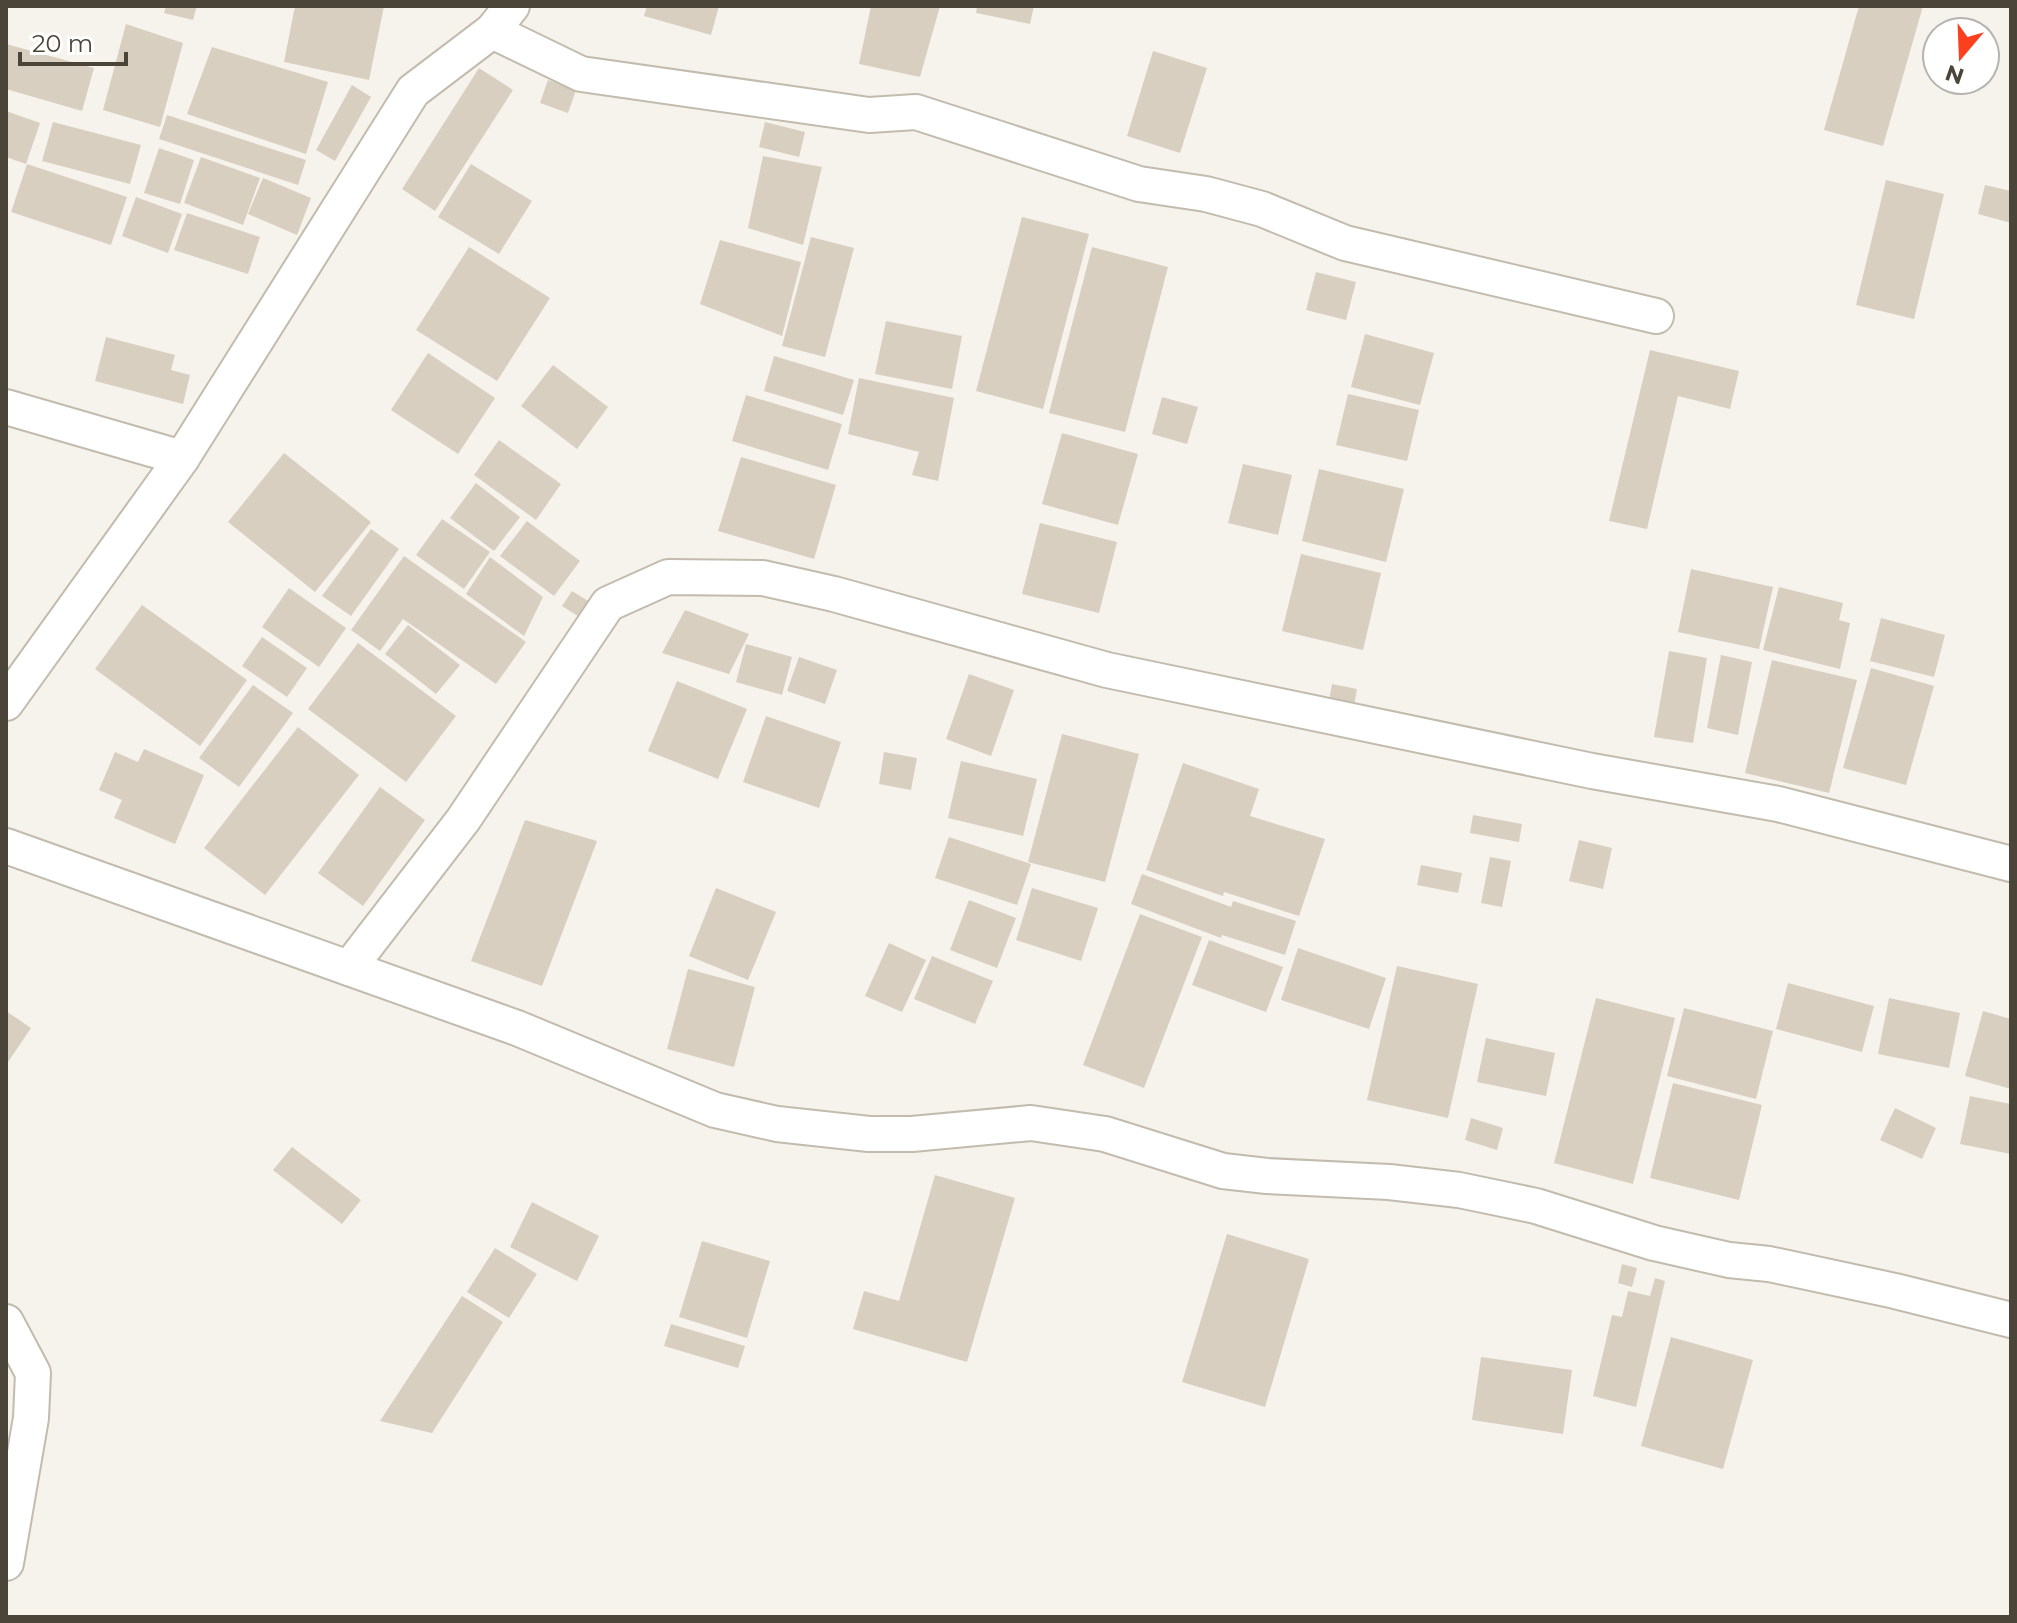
<svg xmlns="http://www.w3.org/2000/svg" width="2017" height="1623" viewBox="0 0 2017 1623" font-family="Montserrat,sans-serif">
	<rect width="100%" height="100%" fill="#f6f3ec"/>
	<g fill="#d8cfc1">
		<polygon points="166,6 197,6 193,20 164,13"/>
		<polygon points="295,6 384,6 369,80 284,62"/>
		<polygon points="647,6 719,6 711,35 644,16"/>
		<polygon points="871,6 940,6 920,77 859,64"/>
		<polygon points="977,6 1034,6 1030,24 976,13"/>
		<polygon points="1859,6 1923,6 1883,146 1824,130"/>
		<polygon points="126,24 183,43 160,127 103,110"/>
		<polygon points="6,44 94,68 82,111 6,89"/>
		<polygon points="212,47 328,82 306,154 187,114"/>
		<polygon points="1153,51 1207,68 1180,153 1127,136"/>
		<polygon points="479,68 513,90 435,211 402,189"/>
		<polygon points="548,80 576,90 568,113 540,103"/>
		<polygon points="352,85 371,97 335,161 316,150"/>
		<polygon points="6,111 40,123 26,164 6,157"/>
		<polygon points="167,115 306,160 298,185 159,139"/>
		<polygon points="53,122 141,145 130,184 42,161"/>
		<polygon points="765,122 805,132 799,157 759,147"/>
		<polygon points="159,148 194,160 180,204 144,193"/>
		<polygon points="763,156 822,167 803,245 748,228"/>
		<polygon points="201,157 260,178 243,225 184,203"/>
		<polygon points="27,164 127,197 111,245 11,212"/>
		<polygon points="471,164 532,201 499,254 438,217"/>
		<polygon points="263,178 311,198 297,235 248,214"/>
		<polygon points="1886,180 1944,194 1914,319 1856,305"/>
		<polygon points="1985,185 2011,191 2011,223 1978,214"/>
		<polygon points="136,197 182,214 168,253 122,236"/>
		<polygon points="187,213 260,237 248,274 174,250"/>
		<polygon points="1022,217 1089,234 1043,409 976,391"/>
		<polygon points="811,237 854,248 825,357 782,346"/>
		<polygon points="720,240 801,262 782,336 700,304"/>
		<polygon points="469,247 550,298 497,381 416,330"/>
		<polygon points="1092,247 1168,267 1125,432 1049,413"/>
		<polygon points="1316,272 1356,282 1346,320 1306,310"/>
		<polygon points="886,321 962,336 952,389 875,374"/>
		<polygon points="1365,334 1434,353 1420,405 1351,387"/>
		<polygon points="106,337 175,355 171,370 190,375 183,404 95,381"/>
		<polygon points="1650,350 1739,371 1730,409 1678,396 1647,529 1609,521"/>
		<polygon points="428,353 495,398 458,454 391,410"/>
		<polygon points="774,356 854,380 843,415 764,391"/>
		<polygon points="553,365 608,407 577,449 521,406"/>
		<polygon points="859,378 954,398 938,481 912,475 919,452 848,434"/>
		<polygon points="1348,394 1419,410 1407,461 1336,445"/>
		<polygon points="746,395 842,424 828,470 732,441"/>
		<polygon points="1162,397 1198,407 1187,444 1152,434"/>
		<polygon points="1062,433 1138,454 1118,525 1042,504"/>
		<polygon points="499,440 561,484 536,520 474,475"/>
		<polygon points="284,453 371,522 315,592 228,522"/>
		<polygon points="741,457 836,485 814,559 718,531"/>
		<polygon points="1243,464 1292,475 1278,535 1228,523"/>
		<polygon points="1319,469 1404,489 1386,562 1302,541"/>
		<polygon points="476,483 520,517 494,551 450,518"/>
		<polygon points="442,519 490,552 464,589 416,555"/>
		<polygon points="527,521 580,561 554,596 500,556"/>
		<polygon points="1040,523 1117,542 1099,613 1022,594"/>
		<polygon points="371,529 399,549 351,616 322,596"/>
		<polygon points="1301,554 1381,573 1363,650 1282,631"/>
		<polygon points="404,556 526,642 496,684 403,619 380,651 351,630"/>
		<polygon points="490,557 543,597 524,636 466,594"/>
		<polygon points="1691,569 1773,587 1759,649 1678,632"/>
		<polygon points="1779,587 1843,603 1839,620 1850,623 1840,669 1763,650"/>
		<polygon points="289,588 346,628 319,667 262,627"/>
		<polygon points="572,591 598,607 589,623 562,606"/>
		<polygon points="142,605 247,680 200,746 95,669"/>
		<polygon points="685,610 749,634 729,674 662,653"/>
		<polygon points="1881,618 1945,635 1934,677 1870,661"/>
		<polygon points="408,625 460,665 436,694 385,654"/>
		<polygon points="262,637 307,668 287,697 242,666"/>
		<polygon points="358,643 456,716 406,782 308,709"/>
		<polygon points="746,644 792,657 782,695 736,682"/>
		<polygon points="1669,651 1707,658 1693,743 1654,737"/>
		<polygon points="1721,655 1752,662 1738,735 1707,728"/>
		<polygon points="799,657 837,670 825,704 787,691"/>
		<polygon points="1772,660 1857,680 1829,793 1745,773"/>
		<polygon points="1871,668 1934,686 1906,785 1843,768"/>
		<polygon points="969,674 1014,690 991,756 946,739"/>
		<polygon points="677,681 747,709 718,779 648,751"/>
		<polygon points="1332,684 1357,689 1353,712 1328,707"/>
		<polygon points="253,685 293,713 239,787 199,758"/>
		<polygon points="766,716 841,742 819,808 743,782"/>
		<polygon points="298,727 359,775 265,895 204,848"/>
		<polygon points="1062,734 1139,754 1105,882 1028,862"/>
		<polygon points="144,749 204,775 175,844 114,818 122,800 99,790 115,752 138,762"/>
		<polygon points="884,752 917,758 911,790 879,784"/>
		<polygon points="961,761 1037,779 1023,836 948,818"/>
		<polygon points="1183,763 1259,789 1250,816 1325,839 1299,916 1224,892 1223,896 1146,870"/>
		<polygon points="380,787 425,820 363,906 318,873"/>
		<polygon points="1473,815 1522,824 1519,842 1470,833"/>
		<polygon points="525,820 597,841 542,986 471,961"/>
		<polygon points="949,837 1031,864 1017,905 935,878"/>
		<polygon points="1579,840 1612,848 1603,889 1569,881"/>
		<polygon points="1490,857 1511,861 1502,907 1481,903"/>
		<polygon points="1421,865 1462,873 1458,893 1417,885"/>
		<polygon points="1142,874 1231,907 1233,901 1296,921 1285,955 1222,935 1221,938 1131,904"/>
		<polygon points="716,888 776,912 748,980 689,956"/>
		<polygon points="1032,888 1098,908 1081,961 1016,940"/>
		<polygon points="969,900 1016,918 997,968 950,950"/>
		<polygon points="1140,914 1202,937 1144,1088 1083,1065"/>
		<polygon points="1209,940 1283,967 1266,1012 1192,985"/>
		<polygon points="889,943 926,960 902,1012 865,996"/>
		<polygon points="1298,948 1386,978 1369,1029 1281,1000"/>
		<polygon points="932,956 993,981 975,1024 914,999"/>
		<polygon points="1397,966 1478,984 1448,1118 1367,1100"/>
		<polygon points="688,969 755,987 734,1067 667,1049"/>
		<polygon points="1788,983 1874,1006 1862,1052 1776,1029"/>
		<polygon points="1596,998 1675,1018 1633,1184 1554,1163"/>
		<polygon points="1889,998 1960,1013 1949,1068 1878,1054"/>
		<polygon points="1684,1008 1773,1031 1756,1099 1667,1076"/>
		<polygon points="6,1011 31,1028 6,1065"/>
		<polygon points="1983,1011 2011,1019 2011,1089 1965,1076"/>
		<polygon points="1486,1038 1555,1053 1546,1096 1477,1082"/>
		<polygon points="1673,1083 1762,1105 1739,1200 1650,1178"/>
		<polygon points="1970,1096 2011,1104 2011,1154 1960,1144"/>
		<polygon points="1895,1108 1936,1128 1922,1159 1880,1140"/>
		<polygon points="1471,1118 1503,1128 1497,1150 1465,1140"/>
		<polygon points="292,1147 361,1200 342,1224 273,1170"/>
		<polygon points="935,1175 1015,1198 967,1362 853,1329 864,1291 899,1301"/>
		<polygon points="532,1202 599,1236 577,1281 510,1247"/>
		<polygon points="1227,1234 1309,1259 1265,1407 1182,1382"/>
		<polygon points="702,1241 770,1261 747,1338 679,1317"/>
		<polygon points="495,1248 537,1274 509,1318 467,1292"/>
		<polygon points="1622,1264 1637,1268 1632,1287 1618,1283"/>
		<polygon points="1655,1278 1665,1281 1636,1407 1593,1396 1612,1315 1622,1317 1628,1291 1650,1296"/>
		<polygon points="462,1296 503,1322 432,1433 380,1421"/>
		<polygon points="671,1324 745,1346 738,1368 664,1346"/>
		<polygon points="1671,1337 1753,1360 1723,1469 1641,1446"/>
		<polygon points="1481,1357 1572,1370 1563,1434 1472,1420"/>
	</g>
	<g fill="none" stroke-linecap="round" stroke-linejoin="round">
		<g stroke="#c2bbae" stroke-width="38">
			<g id="minor">
				<polyline points="492,31 581,74 869,115 916,112 1139,184 1206,194 1262,209 1345,243 1656,316"/>
				<polyline points="6,407 182,458"/>
				<polyline points="6,703 182,458 413,91 492,31 512,6"/>
				<polyline points="6,846 517,1028 715,1110 777,1124 869,1134 912,1134 1031,1123 1105,1134 1223,1171 1267,1176 1389,1182 1459,1190 1536,1206 1654,1243 1729,1260 1769,1264 1895,1291 2011,1320"/>
				<polyline points="349,968 463,820 608,604 668,577 763,578 834,594 1107,670 1592,771 1778,804 2011,864"/>
				<polyline points="6,1322 33,1373 31,1418 6,1563"/>
			</g>
		</g>
		<use href="#minor" stroke="#fff" stroke-width="34"/>
	</g>
	<rect width="2017" height="1623" fill="none" stroke="#4b4439" stroke-width="16"/>
	<g transform="translate(1961 56) rotate(199)"><circle r="38" fill="#ffffff" stroke="#b7b4b0" stroke-width="2"/>
	<path d="M0-6L14 30L0 20L-14 30Z" fill="#fc3f1d"/>
	<text y="-12" font-size="22" font-weight="bold" text-anchor="middle" fill="#4b4439">N</text>
	</g>
	<path d="M20 52v12h106v-12" fill="none" stroke="#4b4439" stroke-width="4"/>
	<text x="32" y="52" font-size="24" fill="#4b4439" stroke="#ffffff" stroke-width="6" paint-order="stroke">20 m</text>
</svg>
